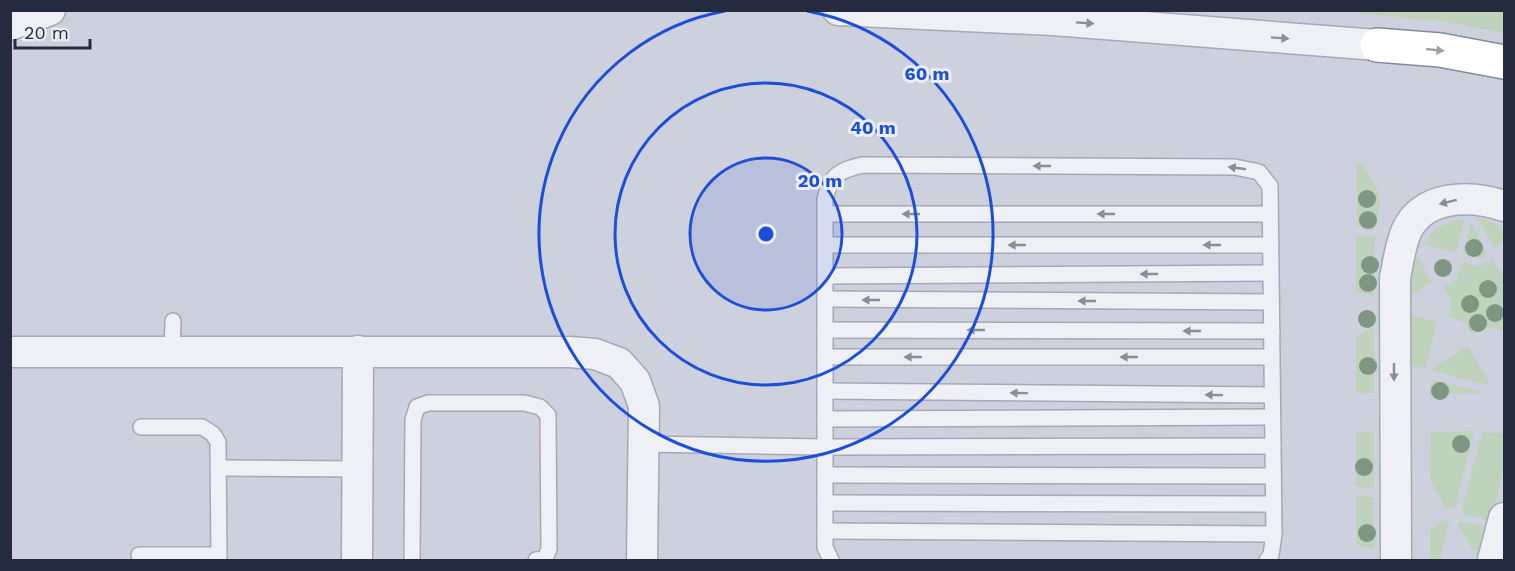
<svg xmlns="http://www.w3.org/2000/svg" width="1515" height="571" viewBox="0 0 1515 571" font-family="'Work Sans',sans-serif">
	<rect width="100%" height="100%" fill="#dbdfe7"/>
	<rect fill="#cdd1dd" x="11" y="11" width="1493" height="549"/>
	<g fill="#bfd2bc">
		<polygon points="1338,11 1504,11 1504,33 1447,22"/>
		<path d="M1357,163L1362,164C1382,196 1384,193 1374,231L1357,226Z"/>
		<polygon points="1477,218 1490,221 1504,229 1504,242 1494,248"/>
		<polygon points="1455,220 1465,220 1456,253 1423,244 1436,229"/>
		<polygon points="1471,222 1487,254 1481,259 1463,254"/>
		<polygon points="1356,234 1375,238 1374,296 1356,292"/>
		<polygon points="1417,256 1432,282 1409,296 1411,270"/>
		<polygon points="1492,260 1499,271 1504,273 1504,320 1502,331 1485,327 1472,334 1464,322 1448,317 1452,301 1444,287 1457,279 1462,262 1479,266"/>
		<polygon points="1409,315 1437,322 1426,368 1409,365"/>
		<polygon points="1374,327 1374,393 1356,393 1356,336"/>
		<polygon points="1468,346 1489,382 1487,385 1433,371 1434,367"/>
		<polygon points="1432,380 1433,380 1485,393 1429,393"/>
		<polygon points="1374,431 1374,489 1356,486 1356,432"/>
		<polygon points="1474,431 1455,509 1447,510 1430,479 1431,432"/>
		<polygon points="1482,432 1504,433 1504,462 1493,522 1461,513"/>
		<polygon points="1356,494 1373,498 1374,549 1356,545"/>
		<polygon points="1445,520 1449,524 1440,560 1430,560 1430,531"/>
		<polygon points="1460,521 1490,528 1481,560 1478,560 1458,524"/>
	</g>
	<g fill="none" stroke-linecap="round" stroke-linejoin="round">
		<g stroke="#a4a9b5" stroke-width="18">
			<g id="service">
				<polyline points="825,214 1270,214"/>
				<polyline points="825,245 1271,245"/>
				<polyline points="825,276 1271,273"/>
				<polyline points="825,299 1271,302"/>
				<polyline points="825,330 1272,331"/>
				<polyline points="172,351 173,321"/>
				<polyline points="825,357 1272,357"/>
				<polyline points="825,391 1272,395"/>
				<polyline points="825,419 1272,417"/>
				<polyline points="141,427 202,427 213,434 218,442 219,560"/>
				<polyline points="644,444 825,447 1273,446"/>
				<polyline points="219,468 358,469"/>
				<polyline points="825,475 1273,476"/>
				<polyline points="825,503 1273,504"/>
				<polyline points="825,531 1274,534"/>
				<polyline points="139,555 219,555"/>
				<polyline points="412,560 413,420 417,407 428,403 524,403 540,407 548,415 549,549 545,559 536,560"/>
				<path d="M831,560L825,547V199C831,174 839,171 862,165L1235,167L1259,172L1270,186L1274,534L1271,555L1267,560"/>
			</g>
		</g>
		<g stroke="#a4a9b5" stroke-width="33">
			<g id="minor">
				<polyline points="838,10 1053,20 1377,45"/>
				<polyline points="10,25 50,10"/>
				<polyline points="10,352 570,352 595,354 619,363 635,381 644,406 642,560"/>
				<polyline points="357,560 358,351"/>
				<path d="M1396,560L1395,278C1398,263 1400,247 1406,232C1423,194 1471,195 1504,206"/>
				<polyline points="1493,560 1504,518"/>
			</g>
		</g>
		<g stroke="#818a9f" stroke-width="36">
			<polyline id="motorway" points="1377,45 1440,50 1504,62"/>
		</g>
		<use href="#service" stroke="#eef0f5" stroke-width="15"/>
		<use href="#minor" stroke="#eef0f5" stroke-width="30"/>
		<use href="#motorway" stroke="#fff" stroke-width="33"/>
	</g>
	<g fill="#7f9782">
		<circle cx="1367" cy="199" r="9"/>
		<circle cx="1368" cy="220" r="9"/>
		<circle cx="1474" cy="248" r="9"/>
		<circle cx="1370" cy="265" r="9"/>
		<circle cx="1443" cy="268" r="9"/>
		<circle cx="1368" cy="283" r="9"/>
		<circle cx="1488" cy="289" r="9"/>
		<circle cx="1470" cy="304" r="9"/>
		<circle cx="1495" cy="313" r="9"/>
		<circle cx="1367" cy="319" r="9"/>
		<circle cx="1478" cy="323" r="9"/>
		<circle cx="1368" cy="366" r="9"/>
		<circle cx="1440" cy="391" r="9"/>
		<circle cx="1461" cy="444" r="9"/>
		<circle cx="1364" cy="467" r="9"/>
		<circle cx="1367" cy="533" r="9"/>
	</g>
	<defs><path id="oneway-solid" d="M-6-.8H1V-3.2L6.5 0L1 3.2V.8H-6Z" transform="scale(1.5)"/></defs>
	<g fill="#898e9a">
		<use href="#oneway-solid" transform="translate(1085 23) rotate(4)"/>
		<use href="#oneway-solid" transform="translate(1280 38) rotate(4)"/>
		<use href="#oneway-solid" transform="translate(1042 166) rotate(-180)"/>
		<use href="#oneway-solid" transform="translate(1237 168) rotate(-172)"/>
		<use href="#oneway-solid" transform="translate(1448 202) rotate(166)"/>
		<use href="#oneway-solid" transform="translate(911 214) rotate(180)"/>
		<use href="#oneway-solid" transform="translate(1106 214) rotate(180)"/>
		<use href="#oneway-solid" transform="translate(1017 245) rotate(-180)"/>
		<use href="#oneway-solid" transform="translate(1212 245) rotate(-180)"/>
		<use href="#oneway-solid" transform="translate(1149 274) rotate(180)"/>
		<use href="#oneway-solid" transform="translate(871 300) rotate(-180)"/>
		<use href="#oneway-solid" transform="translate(1087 301) rotate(-180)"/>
		<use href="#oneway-solid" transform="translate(976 330) rotate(-180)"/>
		<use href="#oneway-solid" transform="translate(1192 331) rotate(-180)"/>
		<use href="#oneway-solid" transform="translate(913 357) rotate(180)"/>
		<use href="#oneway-solid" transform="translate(1129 357) rotate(180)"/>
		<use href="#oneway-solid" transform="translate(1394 372) rotate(90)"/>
		<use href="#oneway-solid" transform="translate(1019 393) rotate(-179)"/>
		<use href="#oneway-solid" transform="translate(1214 395) rotate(-179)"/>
	</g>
	<use fill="#9ca0a9" href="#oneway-solid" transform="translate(1435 50) rotate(6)"/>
	<circle cx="766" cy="234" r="76" fill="#1d4ed8" fill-opacity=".12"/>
	<g fill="none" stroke="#1d4ed8" stroke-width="3">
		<circle cx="766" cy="234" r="76"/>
		<circle cx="766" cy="234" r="151"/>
		<path d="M807 11A227 227 0 1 1 725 11"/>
	</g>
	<circle cx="766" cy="234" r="9" fill="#1d4ed8" stroke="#ebeef5" stroke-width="3"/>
	<g font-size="18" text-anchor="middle" font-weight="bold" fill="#1d4ed8" stroke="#ebeef5" stroke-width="6" stroke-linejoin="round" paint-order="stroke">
		<text x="927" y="80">60 m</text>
		<text x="873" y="134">40 m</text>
		<text x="820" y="187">20 m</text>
	</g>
	<rect width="1515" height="571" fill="none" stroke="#242b3f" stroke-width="24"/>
	<path d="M15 39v9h75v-9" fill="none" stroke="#242b3f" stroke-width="3"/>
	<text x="24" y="39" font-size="18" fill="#242b3f" stroke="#ebeef5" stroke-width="4.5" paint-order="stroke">20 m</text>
</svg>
